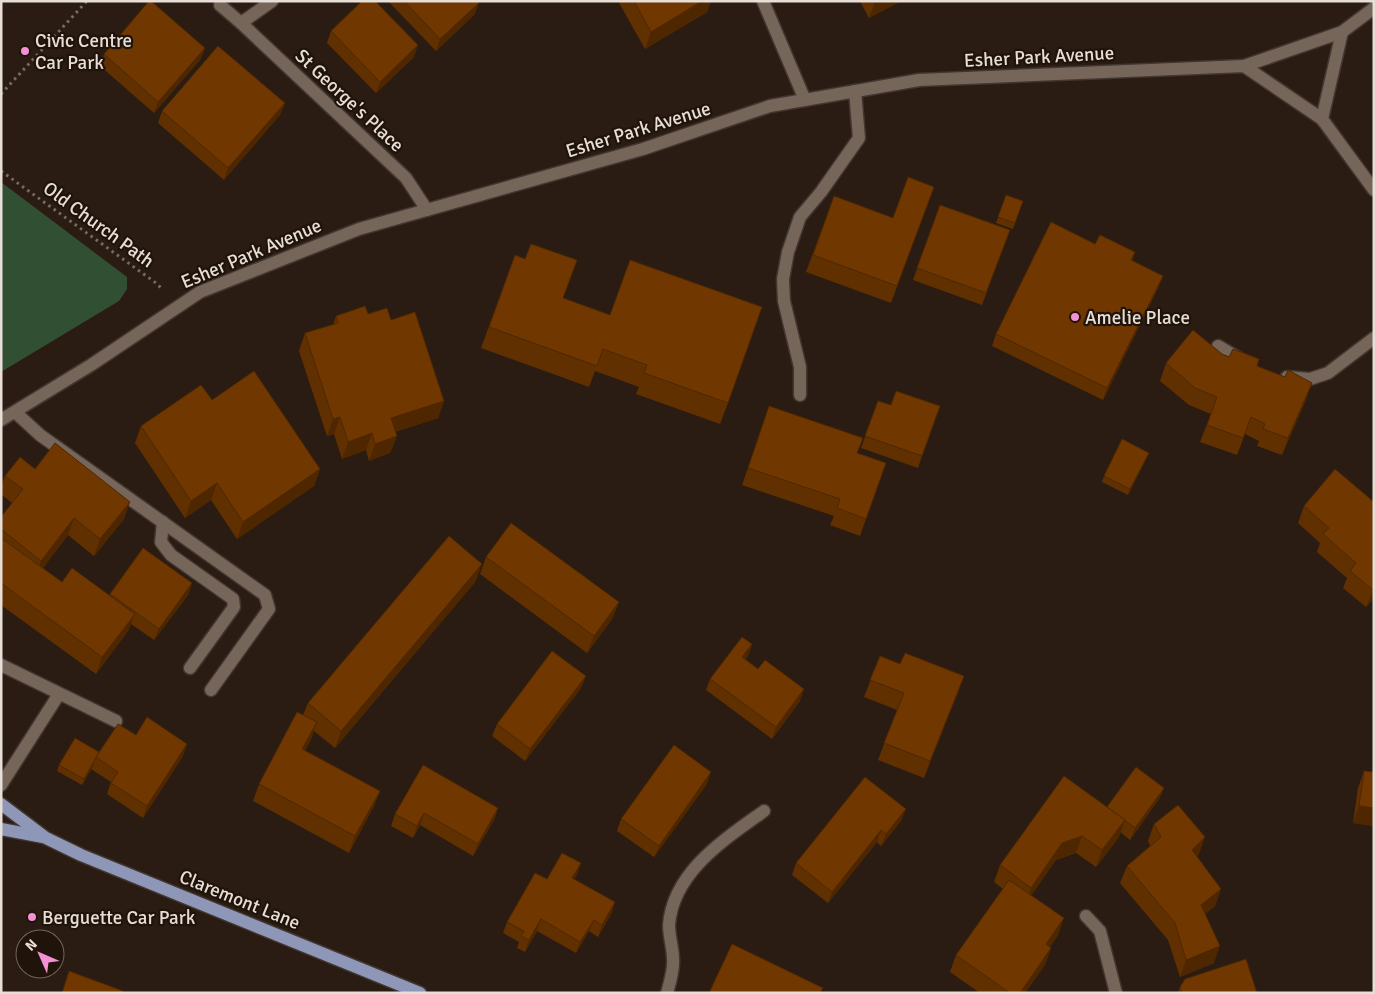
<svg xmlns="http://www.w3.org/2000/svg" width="1375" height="994" viewBox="0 0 1375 994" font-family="Signika,sans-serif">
	<rect width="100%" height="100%" fill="#2a1c12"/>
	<polygon fill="#304f33" points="1,182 127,277 127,289 119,301 1,372"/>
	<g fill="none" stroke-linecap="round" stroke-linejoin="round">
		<g stroke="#413630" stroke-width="15">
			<g id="lane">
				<polyline points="1218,346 1245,362"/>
				<polyline points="1287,377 1310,379 1328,373 1374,338"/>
				<polyline points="800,395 800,367 784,301 783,279 788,252 800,217 821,192 859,138 855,91"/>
				<polyline points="15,412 40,435 265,595 269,609 211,690"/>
				<polyline points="163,522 161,542 171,555 233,599 234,607 190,668"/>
				<polyline points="1,665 116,721"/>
				<polyline points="1,785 59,694"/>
			</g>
		</g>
		<g stroke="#413630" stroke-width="15">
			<g id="street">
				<polyline points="272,1 241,23 406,178 427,210"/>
				<polyline points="763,1 805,100"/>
				<polyline points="220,5 241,23"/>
				<polyline points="1244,66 1342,32 1374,8"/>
				<polyline points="1322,119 1342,32"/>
				<polyline points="1,420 91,365 200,292 359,229 643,149 770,106 919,80 1244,66 1322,119 1374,190"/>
				<polyline points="1086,916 1100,931 1116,993"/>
				<path d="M667,993C670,982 674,970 673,959C673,948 669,937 669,925C673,872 725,839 764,811"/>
			</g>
		</g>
		<g stroke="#413630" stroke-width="15">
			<g id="primary">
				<polyline points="1,804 46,838 81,855 420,993"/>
				<polyline points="1,829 43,837"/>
			</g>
		</g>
		<g stroke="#766a61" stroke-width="3" stroke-dasharray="2.5 4" stroke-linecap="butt">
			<polyline points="1,94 87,1"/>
			<polyline points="1,171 156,283 162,289"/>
		</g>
		<use href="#lane" stroke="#766559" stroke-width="12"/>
		<use href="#street" stroke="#766559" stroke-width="12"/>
		<use href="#primary" stroke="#8e97b7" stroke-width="12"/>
	</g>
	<g fill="#603000">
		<polygon points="388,1 477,1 479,3 474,15 436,51"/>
		<polygon points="618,1 711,1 707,12 645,49"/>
		<polygon points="860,1 901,1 869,18"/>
		<polygon points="331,31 414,57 376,93 327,43"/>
		<polygon points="205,48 200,60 154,113 100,66 104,54"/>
		<polygon points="285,103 280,115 224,180 158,123 162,111"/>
		<polygon points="934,187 891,303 806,272 834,196 893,218"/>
		<polygon points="1006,195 1023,201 1013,229 996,223"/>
		<polygon points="940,205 1010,230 982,305 913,280"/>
		<polygon points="1095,244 1135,252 1132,261 1163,276 1158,288 1103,400 992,346 996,334"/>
		<polygon points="515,255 525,259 563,298 728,403 720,424 636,394 639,387 595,371 589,387 481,348"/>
		<polygon points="368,314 391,320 444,401 438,418 395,432 397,436 390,453 369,461 366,450 342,459 334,434 327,436 299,351 305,333 333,325 336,316"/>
		<polygon points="1222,354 1257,366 1306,400 1282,455 1257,446 1259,441 1245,434 1237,455 1200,442 1211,414 1189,405 1160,381 1166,363"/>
		<polygon points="212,400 320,469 314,486 237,539 211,500 185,518 135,443 141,426"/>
		<polygon points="878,401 922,456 918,468 861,448"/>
		<polygon points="769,406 857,453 886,463 860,536 830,525 834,516 742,485"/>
		<polygon points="1146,459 1128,495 1102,482 1104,476"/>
		<polygon points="35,469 124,519 94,556 68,535 43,568 62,582 109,595 110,594 192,583 188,595 154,640 131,624 128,631 96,674 1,605 1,517 12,503 1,494 1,486 5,476"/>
		<polygon points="1374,502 1374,598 1366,607 1343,588 1347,578 1317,552 1320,543 1298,523 1304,506"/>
		<polygon points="486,557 619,602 612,619 587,653 480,574"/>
		<polygon points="476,581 335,748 314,731 311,739 305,751 380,791 373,808 349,853 253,801 259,784 303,715 308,703"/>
		<polygon points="752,644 748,656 745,659 800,701 772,739 706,690 710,679"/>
		<polygon points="880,656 900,664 964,676 924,778 878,760 897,710 864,697"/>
		<polygon points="581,688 525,761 492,736 497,724"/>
		<polygon points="136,735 183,756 143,818 107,794 111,782 91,769 92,768 82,785 57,771 59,765 99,752"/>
		<polygon points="1364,771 1374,772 1374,826 1353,823 1358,788"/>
		<polygon points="707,784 654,857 617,831 621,819"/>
		<polygon points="1164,788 1159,799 1130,840 1120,832 1119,837 1096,867 1076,853 1056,860 1031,895 1058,935 1050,947 1051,948 1045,965 1025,993 980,993 950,972 956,955 1003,889 994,882 1000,865 1107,807"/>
		<polygon points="498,808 494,820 473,856 420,825 413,838 391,826 395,814"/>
		<polygon points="901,821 881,846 877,842 828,903 792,875 796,863"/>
		<polygon points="1154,824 1199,854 1197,856 1221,889 1215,906 1205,914 1214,963 1180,977 1168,940 1120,883 1127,866 1150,846 1148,841"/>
		<polygon points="581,863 574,879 615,902 611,914 598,937 589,931 576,953 537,931 525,952 517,948 519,942 503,933 507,922 547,879"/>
		<polygon points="1180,987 1257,993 1178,993"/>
	</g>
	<g fill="#4e2700">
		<polygon points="702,1 711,1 707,12 645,49 651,32"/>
		<polygon points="875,1 901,1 869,18"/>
		<polygon points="479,3 474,15 436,51 440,39"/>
		<polygon points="418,45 414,57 376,93 380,82"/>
		<polygon points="205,48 200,60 154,113 158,102"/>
		<polygon points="285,103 280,115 224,180 228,168"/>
		<polygon points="1163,276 1158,288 1103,400 1107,388"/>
		<polygon points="1312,383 1306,400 1282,455 1288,438"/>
		<polygon points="444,401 438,418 385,435 391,418"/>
		<polygon points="340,417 334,434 327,436 333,419"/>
		<polygon points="372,433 366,450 342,459 348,442"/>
		<polygon points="397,436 390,453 369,461 375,444"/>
		<polygon points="1149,453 1128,495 1130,489"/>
		<polygon points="320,469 314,486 237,539 243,522"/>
		<polygon points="217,483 211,500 185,518 191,501"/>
		<polygon points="130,502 124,519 94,556 100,539"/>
		<polygon points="74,518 68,535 35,578 41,561"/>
		<polygon points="482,564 476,581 335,748 341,731"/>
		<polygon points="192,583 188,595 154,640 159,629"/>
		<polygon points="1374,589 1374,598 1366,607 1373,590"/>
		<polygon points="619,602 612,619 587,653 594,636"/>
		<polygon points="135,614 128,631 96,674 102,657"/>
		<polygon points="752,644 748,656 738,669 742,657"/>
		<polygon points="586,676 581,688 525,761 530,749"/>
		<polygon points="964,676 958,693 924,778 930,761"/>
		<polygon points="804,689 800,701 772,739 776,727"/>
		<polygon points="317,722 311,739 296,766 302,749"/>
		<polygon points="187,744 183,756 143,818 147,806"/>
		<polygon points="94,762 92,768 82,785 84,779"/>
		<polygon points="711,772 707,784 654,857 659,846"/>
		<polygon points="1164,788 1159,799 1130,840 1135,828"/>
		<polygon points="380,791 373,808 349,853 355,836"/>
		<polygon points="1359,806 1374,808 1374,826 1353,823"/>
		<polygon points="498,808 494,820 473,856 478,844"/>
		<polygon points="906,809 901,821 881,846 886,834"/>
		<polygon points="424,813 420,825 413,838 417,826"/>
		<polygon points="1125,820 1119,837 1096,867 1102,850"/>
		<polygon points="881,830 877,842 828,903 832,892"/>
		<polygon points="1082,836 1076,853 1056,860 1025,905 1031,888 1062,843"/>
		<polygon points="1205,837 1199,854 1185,867 1192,850"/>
		<polygon points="581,863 577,875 568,890 572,878"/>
		<polygon points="1221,889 1215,906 1195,922 1201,905"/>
		<polygon points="615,902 611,914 598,937 602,925"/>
		<polygon points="1064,918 1058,935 1040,961 1046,944"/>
		<polygon points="541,919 537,931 525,952 529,940"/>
		<polygon points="594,920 589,931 576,953 580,942"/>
		<polygon points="1220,946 1214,963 1180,977 1186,960"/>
		<polygon points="1051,948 1045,965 1025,993 1020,993"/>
	</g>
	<g fill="#703800" stroke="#4e2700">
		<polygon points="149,1 151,1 205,48 158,102 104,54"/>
		<polygon points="362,1 375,1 418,45 380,82 331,31"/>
		<polygon points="404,1 477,1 479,3 440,39"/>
		<polygon points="634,1 702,1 651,32"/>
		<polygon points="218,46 285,103 228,168 162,111"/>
		<polygon points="908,177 934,187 897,286 813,255 834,196 893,218"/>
		<polygon points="1006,195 1023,201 1015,223 998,217"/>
		<polygon points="940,205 1010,230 986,293 917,268"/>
		<polygon points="1051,222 1095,244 1100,235 1135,252 1131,260 1163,276 1107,388 996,334"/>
		<polygon points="531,244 577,260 563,298 610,315 630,260 762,307 728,403 644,373 647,365 603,349 597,366 489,327 515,255 525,259"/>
		<polygon points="365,306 368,314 387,308 391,320 415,312 444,401 391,418 397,436 375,444 372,433 348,442 340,417 333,419 305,333 338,323 336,316"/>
		<polygon points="1193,330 1222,354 1229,357 1233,349 1259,359 1257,366 1285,377 1288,370 1312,383 1288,438 1263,429 1265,424 1251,417 1243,438 1207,425 1217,397 1195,388 1166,363"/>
		<polygon points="254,371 320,469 243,522 217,483 191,501 141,426 201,385 212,400"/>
		<polygon points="896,391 940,406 922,456 865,436 878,401 891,405"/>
		<polygon points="769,406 863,438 857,453 886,463 866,519 837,508 840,499 748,468"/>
		<polygon points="1122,439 1149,453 1130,489 1104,476"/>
		<polygon points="55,443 130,502 100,539 74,518 41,561 1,529 1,517 23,489 5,476 20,457 35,469"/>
		<polygon points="1335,469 1374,502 1374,589 1373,590 1350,571 1356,563 1323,534 1329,528 1304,506"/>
		<polygon points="511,523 619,602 594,636 486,557"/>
		<polygon points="449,536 482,564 341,731 308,703"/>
		<polygon points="1,538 62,582 72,568 135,614 102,657 1,583"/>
		<polygon points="143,548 192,583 159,629 110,594"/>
		<polygon points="742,637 752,644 742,657 758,669 765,660 804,689 776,727 710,679"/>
		<polygon points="552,651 586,676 530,749 497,724"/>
		<polygon points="905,653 964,676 930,761 884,743 904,693 870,680 880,656 900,664"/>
		<polygon points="297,712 317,722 302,749 380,791 355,836 259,784"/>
		<polygon points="147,717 187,744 147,806 111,783 118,772 96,757 118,724 136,735"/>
		<polygon points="75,738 99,752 84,779 59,765"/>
		<polygon points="674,745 711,772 659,846 621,819"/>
		<polygon points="423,765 498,808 478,844 424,813 417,826 395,814"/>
		<polygon points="1136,767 1164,788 1135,828 1107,807"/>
		<polygon points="1364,771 1374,772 1374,808 1359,806"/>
		<polygon points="1064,776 1125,820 1102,850 1082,836 1062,843 1031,888 1000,865"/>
		<polygon points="865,777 906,809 886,834 881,830 832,892 796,863"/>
		<polygon points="1178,805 1205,837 1192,850 1221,889 1201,905 1220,946 1186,960 1175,923 1127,866 1161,837 1154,824"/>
		<polygon points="562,853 581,863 572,878 615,902 602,925 594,920 580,942 541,919 529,940 521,936 524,931 507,922 535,873 547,879"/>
		<polygon points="1009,880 1064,918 1046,944 1051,948 1020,993 1010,993 956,955"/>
		<polygon points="732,944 823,988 820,993 709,993"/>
		<polygon points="1246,959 1257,993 1182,993 1180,987 1185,979"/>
		<polygon points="69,971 123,991 122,993 62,993"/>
	</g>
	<g fill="#f391d5" stroke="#201309" stroke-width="2">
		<circle cx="25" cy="51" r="5"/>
		<circle cx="1075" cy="317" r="5"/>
		<circle cx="32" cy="917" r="5"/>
	</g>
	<g text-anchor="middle" stroke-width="4.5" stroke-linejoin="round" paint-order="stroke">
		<g font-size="19" fill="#e7ded7" stroke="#201309" text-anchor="start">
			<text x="35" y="47">Civic Centre<tspan x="35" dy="22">Car Park</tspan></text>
			<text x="1085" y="324">Amelie Place</text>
			<text x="42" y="924">Berguette Car Park</text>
		</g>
		<g font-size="19" fill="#e7ded7" stroke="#201309">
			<text transform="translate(1039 56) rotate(-3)" y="7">Esher Park Avenue</text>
			<text transform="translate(350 100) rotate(43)" y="7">St George's Place</text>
			<text transform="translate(638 129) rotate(-17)" y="7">Esher Park Avenue</text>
			<text transform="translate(99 224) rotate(36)" y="7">Old Church Path</text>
			<text transform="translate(251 253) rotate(-23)" y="7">Esher Park Avenue</text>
			<text transform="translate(240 899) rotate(22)" y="7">Claremont Lane</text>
		</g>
	</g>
	<rect width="1375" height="994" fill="none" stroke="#e7ded7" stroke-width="5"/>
	<g transform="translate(40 954) rotate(315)"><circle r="24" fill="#201309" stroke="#70645b"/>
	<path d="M0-4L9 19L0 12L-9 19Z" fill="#f391d5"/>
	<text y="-8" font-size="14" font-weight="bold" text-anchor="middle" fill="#e7ded7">N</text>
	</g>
</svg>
